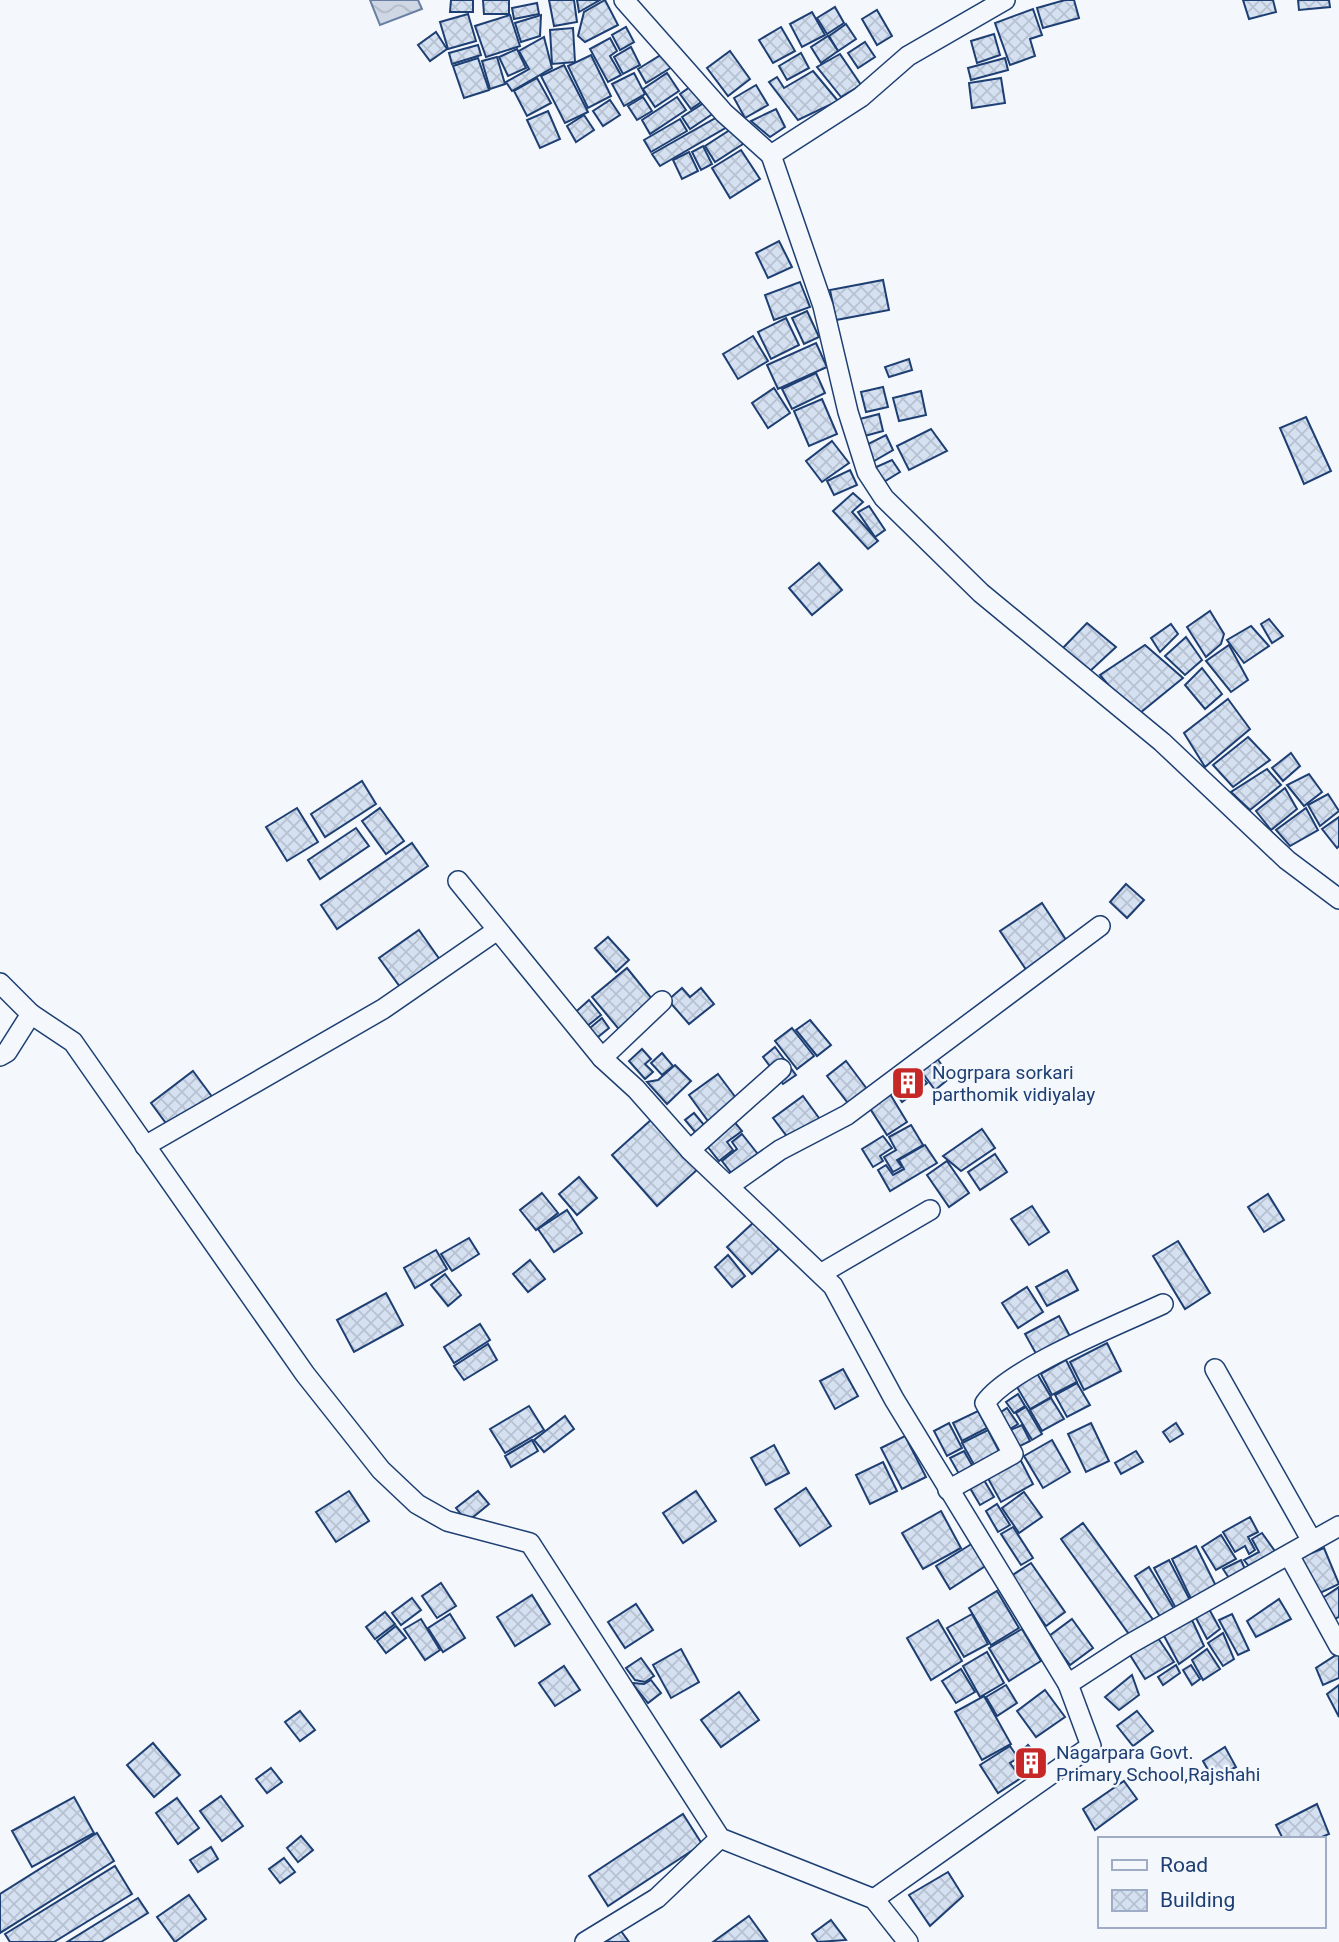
<svg xmlns="http://www.w3.org/2000/svg" width="1339" height="1942" viewBox="0 0 1339 1942" font-family="Roboto,sans-serif">
	<defs>
		<pattern id="water-waves" width="16" height="10" patternUnits="userSpaceOnUse" patternTransform="scale(1.75)"><rect width="16" height="10" fill="#cfd7e4"/><path d="M0 5q4-4 8 0t8 0" fill="none" stroke="#b1bac7"/></pattern>
		<pattern id="building-cross-hatch" width="8" height="8" patternUnits="userSpaceOnUse" patternTransform="scale(1.75)"><rect width="8" height="8" fill="#d5e0f0"/><path d="M0 0l8 8M0 8l8-8" fill="none" stroke="#b6c1d1"/></pattern>
	</defs>
	<rect width="100%" height="100%" fill="#f4f7fb"/>
	<polygon fill="url(#water-waves)" stroke="#687fa3" stroke-width="2" points="370,0 418,0 422,9 380,25"/>
	<g fill="url(#building-cross-hatch)" stroke="#1d3f73" stroke-width="2">
		<polygon points="451,0 473,0 473,12 450,12"/>
		<polygon points="483,0 509,0 509,14 484,14"/>
		<polygon points="549,0 574,0 577,22 554,26"/>
		<polygon points="577,0 600,0 579,12"/>
		<polygon points="605,0 618,25 585,42 578,36 584,12"/>
		<polygon points="1065,0 1074,0 1079,18 1043,28 1037,8"/>
		<polygon points="1243,0 1273,0 1276,12 1249,19"/>
		<polygon points="1298,0 1329,0 1330,7 1299,10"/>
		<polygon points="537,3 539,14 514,19 512,8"/>
		<polygon points="835,7 844,23 827,34 817,18"/>
		<polygon points="1033,9 1042,35 1030,39 1035,56 1010,65 995,23"/>
		<polygon points="877,10 892,36 877,45 862,19"/>
		<polygon points="812,12 825,35 802,47 790,24"/>
		<polygon points="468,14 476,41 448,49 440,22"/>
		<polygon points="510,15 520,46 486,57 475,26"/>
		<polygon points="541,15 540,36 521,42 515,23"/>
		<polygon points="846,24 856,39 838,51 829,36"/>
		<polygon points="626,27 634,42 620,50 612,35"/>
		<polygon points="781,27 795,51 773,63 759,40"/>
		<polygon points="573,28 575,62 552,64 550,30"/>
		<polygon points="436,32 447,49 430,61 418,45"/>
		<polygon points="994,34 1000,55 977,63 971,41"/>
		<polygon points="828,36 838,51 821,63 811,47"/>
		<polygon points="544,37 552,68 512,91 506,82 529,69 519,51"/>
		<polygon points="610,38 617,51 610,56 621,75 608,82 590,49"/>
		<polygon points="865,42 875,57 858,68 848,53"/>
		<polygon points="478,45 481,55 452,64 449,53"/>
		<polygon points="631,47 640,65 623,74 614,57"/>
		<polygon points="517,49 526,68 508,76 499,57"/>
		<polygon points="730,51 750,79 728,96 707,68"/>
		<polygon points="664,53 672,67 646,83 638,69"/>
		<polygon points="801,53 809,68 787,80 779,66"/>
		<polygon points="840,54 861,85 841,97 817,67"/>
		<polygon points="591,55 611,96 588,108 568,66"/>
		<polygon points="497,57 505,84 490,89 482,61"/>
		<polygon points="478,58 489,90 464,98 453,66"/>
		<polygon points="1005,58 1008,70 971,80 968,68"/>
		<polygon points="564,65 588,112 565,123 541,76"/>
		<polygon points="813,71 838,101 798,120 769,82 777,77 784,88"/>
		<polygon points="634,73 645,94 624,106 612,84"/>
		<polygon points="667,73 679,91 655,107 643,89"/>
		<polygon points="537,78 551,103 527,116 514,91"/>
		<polygon points="1001,78 1005,103 972,108 969,83"/>
		<polygon points="693,85 704,100 691,109 680,94"/>
		<polygon points="756,85 768,105 745,118 734,98"/>
		<polygon points="643,97 652,111 637,120 628,106"/>
		<polygon points="677,97 686,110 650,134 642,120"/>
		<polygon points="610,100 620,115 603,126 593,111"/>
		<polygon points="707,101 714,113 690,129 682,117"/>
		<polygon points="776,109 785,127 770,137 751,121"/>
		<polygon points="548,111 560,139 540,148 527,120"/>
		<polygon points="584,115 594,130 576,142 567,126"/>
		<polygon points="721,115 727,127 660,166 652,154"/>
		<polygon points="680,119 687,131 651,152 644,140"/>
		<polygon points="733,128 743,144 715,162 705,146"/>
		<polygon points="703,146 712,164 701,170 692,152"/>
		<polygon points="741,150 760,179 730,198 712,168"/>
		<polygon points="689,152 698,171 682,179 673,160"/>
		<polygon points="779,241 792,267 768,278 756,253"/>
		<polygon points="883,280 889,310 836,320 830,290"/>
		<polygon points="800,282 810,307 774,320 765,295"/>
		<polygon points="807,311 819,337 804,344 792,318"/>
		<polygon points="786,318 799,345 771,359 758,332"/>
		<polygon points="753,336 768,361 738,379 723,354"/>
		<polygon points="816,343 827,367 778,389 767,365"/>
		<polygon points="909,359 912,370 889,377 885,367"/>
		<polygon points="816,373 825,393 792,409 782,389"/>
		<polygon points="883,387 888,407 866,412 861,392"/>
		<polygon points="774,388 790,413 768,428 752,403"/>
		<polygon points="921,391 926,415 899,421 893,398"/>
		<polygon points="822,399 837,434 809,446 794,411"/>
		<polygon points="879,414 883,431 861,437 856,420"/>
		<polygon points="1306,417 1331,471 1304,484 1280,428"/>
		<polygon points="931,429 947,451 909,470 897,446"/>
		<polygon points="886,435 893,450 869,464 866,445"/>
		<polygon points="832,441 849,463 822,482 806,461"/>
		<polygon points="892,460 900,472 882,483 874,468"/>
		<polygon points="850,470 857,485 834,495 827,481"/>
		<polygon points="853,493 863,502 852,512 878,541 868,549 833,511"/>
		<polygon points="869,506 885,530 875,537 858,512"/>
		<polygon points="819,563 842,590 812,615 789,588"/>
		<polygon points="1210,611 1224,634 1221,644 1206,657 1187,627"/>
		<polygon points="1269,619 1283,636 1272,643 1261,624"/>
		<polygon points="1087,623 1116,647 1088,673 1060,651"/>
		<polygon points="1171,624 1178,634 1160,652 1151,638"/>
		<polygon points="1251,626 1269,646 1244,663 1227,640"/>
		<polygon points="1186,637 1202,660 1185,675 1165,656"/>
		<polygon points="1145,645 1183,678 1135,717 1100,675"/>
		<polygon points="1229,645 1248,680 1231,692 1206,661"/>
		<polygon points="1202,668 1222,694 1205,709 1185,685"/>
		<polygon points="1228,699 1250,729 1205,767 1184,733"/>
		<polygon points="1248,737 1270,760 1233,787 1213,765"/>
		<polygon points="1291,753 1300,766 1283,781 1272,768"/>
		<polygon points="1267,769 1281,785 1250,810 1231,792"/>
		<polygon points="1309,774 1322,792 1304,806 1287,785"/>
		<polygon points="362,781 376,804 325,837 311,814"/>
		<polygon points="1285,788 1297,809 1271,830 1256,811"/>
		<polygon points="1328,794 1339,811 1320,826 1308,805"/>
		<polygon points="297,808 318,842 287,861 266,827"/>
		<polygon points="380,808 404,841 386,854 362,821"/>
		<polygon points="1306,808 1318,830 1290,846 1276,830"/>
		<polygon points="1339,817 1339,846 1337,848 1322,829"/>
		<polygon points="356,828 369,846 320,879 308,860"/>
		<polygon points="412,843 428,866 337,929 321,905"/>
		<polygon points="1126,884 1144,900 1127,918 1110,902"/>
		<polygon points="1042,903 1070,946 1029,974 1000,931"/>
		<polygon points="419,930 445,967 406,995 379,958"/>
		<polygon points="608,937 629,960 616,972 595,948"/>
		<polygon points="627,968 657,1005 623,1034 592,997"/>
		<polygon points="682,988 690,997 701,988 714,1004 689,1024 668,1000"/>
		<polygon points="589,1000 601,1015 581,1031 570,1017"/>
		<polygon points="602,1018 609,1028 593,1041 585,1032"/>
		<polygon points="810,1020 831,1045 817,1056 796,1030"/>
		<polygon points="792,1028 814,1056 797,1069 775,1041"/>
		<polygon points="775,1047 796,1075 783,1084 763,1057"/>
		<polygon points="642,1049 651,1059 645,1064 653,1072 645,1079 629,1061"/>
		<polygon points="932,1052 951,1077 935,1090 916,1064"/>
		<polygon points="662,1053 673,1066 662,1075 651,1063"/>
		<polygon points="846,1061 870,1093 851,1107 827,1076"/>
		<polygon points="675,1065 691,1081 667,1104 647,1082 658,1080"/>
		<polygon points="913,1065 927,1083 902,1102 889,1083"/>
		<polygon points="193,1071 213,1098 171,1130 151,1103"/>
		<polygon points="718,1074 742,1106 713,1128 689,1095"/>
		<polygon points="890,1094 907,1122 887,1135 869,1107"/>
		<polygon points="803,1096 827,1129 798,1151 773,1118"/>
		<polygon points="694,1113 710,1132 701,1139 685,1120"/>
		<polygon points="652,1119 698,1169 657,1206 612,1155"/>
		<polygon points="732,1119 742,1131 727,1142 733,1150 719,1161 704,1142"/>
		<polygon points="911,1125 923,1145 897,1160 902,1167 893,1172 884,1157 896,1150 889,1137"/>
		<polygon points="982,1129 995,1148 961,1171 943,1156"/>
		<polygon points="742,1134 765,1163 739,1183 722,1161 737,1149 732,1142"/>
		<polygon points="883,1136 892,1148 880,1156 883,1161 873,1167 862,1149"/>
		<polygon points="925,1145 937,1163 890,1191 878,1170 886,1165 893,1175 904,1169 899,1160"/>
		<polygon points="995,1154 1007,1172 980,1190 968,1172"/>
		<polygon points="947,1161 969,1193 949,1207 927,1175"/>
		<polygon points="579,1177 597,1198 577,1215 559,1194"/>
		<polygon points="542,1193 558,1213 536,1230 520,1210"/>
		<polygon points="1268,1194 1284,1220 1264,1232 1248,1207"/>
		<polygon points="1032,1206 1049,1232 1029,1245 1011,1219"/>
		<polygon points="567,1210 582,1233 554,1252 538,1229"/>
		<polygon points="754,1222 779,1249 752,1274 727,1247"/>
		<polygon points="469,1238 479,1254 452,1271 441,1254"/>
		<polygon points="1178,1241 1210,1293 1185,1309 1153,1256"/>
		<polygon points="436,1250 447,1269 415,1288 404,1268"/>
		<polygon points="728,1255 745,1276 732,1287 715,1267"/>
		<polygon points="530,1260 545,1279 528,1292 513,1274"/>
		<polygon points="1067,1270 1078,1290 1047,1306 1036,1287"/>
		<polygon points="445,1274 461,1295 448,1306 431,1285"/>
		<polygon points="1027,1287 1043,1312 1018,1328 1002,1303"/>
		<polygon points="386,1293 403,1325 354,1352 337,1320"/>
		<polygon points="1059,1316 1072,1340 1039,1359 1025,1334"/>
		<polygon points="480,1324 490,1340 454,1363 444,1347"/>
		<polygon points="1107,1343 1121,1371 1084,1390 1070,1362"/>
		<polygon points="488,1344 497,1360 464,1380 454,1366"/>
		<polygon points="1066,1360 1077,1382 1052,1395 1041,1374"/>
		<polygon points="843,1369 858,1396 835,1409 820,1381"/>
		<polygon points="1035,1370 1051,1397 1030,1409 1014,1382"/>
		<polygon points="1077,1383 1090,1405 1067,1417 1055,1395"/>
		<polygon points="1018,1394 1025,1406 1014,1413 1006,1402"/>
		<polygon points="1051,1398 1064,1419 1042,1431 1030,1410"/>
		<polygon points="529,1406 544,1430 505,1453 490,1429"/>
		<polygon points="1026,1407 1042,1434 1032,1440 1016,1413"/>
		<polygon points="1007,1408 1018,1424 1005,1432 995,1416"/>
		<polygon points="978,1411 987,1428 962,1441 953,1423"/>
		<polygon points="565,1416 574,1429 544,1452 534,1440"/>
		<polygon points="949,1423 962,1448 947,1456 934,1431"/>
		<polygon points="1091,1423 1109,1461 1086,1472 1068,1434"/>
		<polygon points="1176,1423 1183,1434 1170,1442 1163,1432"/>
		<polygon points="1022,1425 1030,1441 1014,1449 1006,1432"/>
		<polygon points="988,1430 1003,1459 978,1472 962,1443"/>
		<polygon points="905,1436 926,1477 902,1489 881,1448"/>
		<polygon points="532,1440 538,1451 511,1467 505,1456"/>
		<polygon points="1052,1440 1070,1472 1043,1488 1024,1456"/>
		<polygon points="774,1445 789,1473 766,1485 751,1458"/>
		<polygon points="964,1451 977,1474 963,1481 950,1458"/>
		<polygon points="1136,1451 1143,1462 1121,1474 1115,1463"/>
		<polygon points="1018,1455 1033,1484 1001,1502 985,1473"/>
		<polygon points="883,1462 897,1491 870,1504 856,1475"/>
		<polygon points="981,1475 994,1497 980,1505 967,1483"/>
		<polygon points="806,1488 831,1526 800,1546 775,1509"/>
		<polygon points="349,1491 369,1521 336,1542 316,1512"/>
		<polygon points="478,1491 489,1504 467,1522 456,1508"/>
		<polygon points="696,1491 716,1521 683,1543 663,1513"/>
		<polygon points="1024,1492 1042,1517 1019,1533 1002,1508"/>
		<polygon points="997,1504 1010,1525 998,1532 986,1511"/>
		<polygon points="941,1511 961,1548 923,1569 902,1533"/>
		<polygon points="1250,1517 1258,1532 1248,1537 1255,1550 1249,1554 1245,1546 1235,1552 1223,1532"/>
		<polygon points="1083,1523 1154,1621 1131,1637 1061,1539"/>
		<polygon points="1013,1527 1033,1558 1021,1565 1001,1534"/>
		<polygon points="1262,1533 1277,1554 1252,1570 1244,1560 1259,1552 1252,1539"/>
		<polygon points="1221,1535 1236,1559 1216,1570 1202,1547"/>
		<polygon points="973,1543 987,1565 950,1589 936,1566"/>
		<polygon points="1196,1546 1218,1590 1193,1603 1172,1559"/>
		<polygon points="1324,1548 1339,1584 1318,1594 1299,1558"/>
		<polygon points="1169,1560 1192,1604 1178,1612 1154,1568"/>
		<polygon points="1241,1560 1247,1574 1231,1581 1223,1569"/>
		<polygon points="1031,1563 1065,1612 1046,1626 1011,1576"/>
		<polygon points="1149,1567 1176,1612 1162,1620 1135,1576"/>
		<polygon points="441,1583 456,1606 437,1618 422,1596"/>
		<polygon points="1339,1587 1339,1617 1333,1620 1321,1599"/>
		<polygon points="997,1591 1019,1628 991,1645 969,1608"/>
		<polygon points="532,1595 550,1624 515,1646 497,1617"/>
		<polygon points="412,1598 421,1610 401,1625 392,1613"/>
		<polygon points="1279,1599 1291,1619 1256,1637 1247,1621"/>
		<polygon points="636,1604 653,1630 625,1648 608,1622"/>
		<polygon points="1209,1609 1220,1629 1207,1639 1196,1618"/>
		<polygon points="385,1612 395,1624 375,1639 366,1627"/>
		<polygon points="450,1614 465,1638 443,1652 428,1628"/>
		<polygon points="972,1614 988,1644 964,1657 947,1628"/>
		<polygon points="1232,1614 1249,1650 1238,1655 1219,1620"/>
		<polygon points="421,1619 440,1650 425,1660 404,1629"/>
		<polygon points="1072,1619 1093,1648 1070,1665 1049,1636"/>
		<polygon points="938,1620 962,1661 931,1680 907,1638"/>
		<polygon points="1192,1620 1204,1646 1179,1664 1163,1634"/>
		<polygon points="396,1626 406,1638 386,1653 377,1641"/>
		<polygon points="1022,1629 1041,1661 1009,1681 989,1648"/>
		<polygon points="1223,1633 1234,1659 1223,1666 1208,1643"/>
		<polygon points="1158,1638 1174,1662 1145,1679 1130,1655"/>
		<polygon points="681,1649 699,1682 671,1698 653,1665"/>
		<polygon points="1207,1649 1220,1669 1203,1680 1192,1660"/>
		<polygon points="987,1652 1004,1683 980,1697 963,1666"/>
		<polygon points="1339,1653 1339,1678 1323,1685 1316,1668"/>
		<polygon points="641,1658 654,1676 645,1682 635,1680 626,1668"/>
		<polygon points="1176,1665 1180,1673 1163,1685 1158,1677"/>
		<polygon points="1191,1665 1200,1679 1192,1685 1183,1670"/>
		<polygon points="564,1666 580,1690 555,1706 539,1683"/>
		<polygon points="961,1669 975,1692 956,1703 942,1681"/>
		<polygon points="1132,1675 1139,1695 1119,1710 1105,1697"/>
		<polygon points="651,1680 661,1693 648,1703 632,1683 644,1684"/>
		<polygon points="1006,1685 1017,1703 997,1716 986,1697"/>
		<polygon points="1339,1685 1339,1717 1327,1694"/>
		<polygon points="1045,1690 1065,1717 1036,1737 1017,1711"/>
		<polygon points="739,1692 759,1720 721,1747 701,1720"/>
		<polygon points="984,1696 1011,1744 982,1760 955,1712"/>
		<polygon points="300,1711 315,1730 300,1741 285,1722"/>
		<polygon points="1137,1711 1153,1731 1133,1746 1117,1726"/>
		<polygon points="153,1743 180,1775 154,1797 127,1765"/>
		<polygon points="1028,1745 1049,1770 1031,1785 1015,1766 1023,1760 1018,1754"/>
		<polygon points="1010,1746 1018,1758 1010,1763 1021,1778 998,1793 980,1765"/>
		<polygon points="1225,1747 1236,1767 1213,1779 1203,1761"/>
		<polygon points="271,1768 282,1782 267,1793 256,1779"/>
		<polygon points="1124,1781 1137,1799 1095,1830 1083,1809"/>
		<polygon points="221,1796 243,1826 222,1841 200,1811"/>
		<polygon points="74,1797 94,1833 32,1867 12,1831"/>
		<polygon points="177,1798 199,1828 178,1844 156,1813"/>
		<polygon points="1317,1804 1329,1834 1317,1839 1283,1839 1276,1825"/>
		<polygon points="683,1814 702,1844 608,1906 589,1876"/>
		<polygon points="97,1833 114,1861 0,1933 0,1894"/>
		<polygon points="301,1836 313,1850 298,1862 287,1848"/>
		<polygon points="211,1847 218,1859 198,1872 190,1860"/>
		<polygon points="284,1858 295,1872 280,1883 269,1869"/>
		<polygon points="115,1866 132,1894 54,1942 10,1942 5,1934"/>
		<polygon points="948,1872 963,1896 930,1926 909,1895"/>
		<polygon points="189,1895 206,1919 175,1942 157,1917"/>
		<polygon points="138,1898 148,1913 101,1942 67,1942"/>
		<polygon points="749,1916 767,1941 713,1942"/>
		<polygon points="831,1920 846,1940 818,1942 812,1934"/>
		<polygon points="621,1931 629,1942 605,1942"/>
	</g>
	<g fill="none" stroke-linecap="round" stroke-linejoin="round">
		<g stroke="#1d3f73" stroke-width="22">
			<g id="minor">
				<polyline points="624,0 724,113 771,155"/>
				<polyline points="1005,0 908,56 861,97 771,155 823,306 848,412 867,472 884,498 981,593 1162,742 1287,860 1339,899"/>
				<polyline points="458,881 602,1058 636,1089 690,1150 833,1286 894,1399 1068,1684"/>
				<polyline points="0,983 31,1014"/>
				<polyline points="0,1056 7,1052 31,1014 73,1042 305,1374 381,1470 417,1504 447,1521 530,1543 720,1838 874,1899 908,1942"/>
				<polyline points="602,1058 662,1001"/>
				<polyline points="145,1146 383,1009 496,931"/>
				<polyline points="690,1150 781,1069"/>
				<polyline points="729,1186 780,1150 847,1115 1100,926"/>
				<polyline points="822,1273 930,1210"/>
				<polyline points="1215,1369 1312,1541"/>
				<path d="M948,1490L1013,1454L985,1403C1009,1368 1120,1324 1163,1304"/>
				<polyline points="1289,1555 1339,1646"/>
				<polyline points="874,1899 1091,1746 1068,1684 1128,1645 1339,1526"/>
				<polyline points="585,1942 657,1898 720,1838"/>
			</g>
		</g>
		<use href="#minor" stroke="#f4f7fb" stroke-width="19"/>
	</g>
	<defs>
		<g id="building-square" transform="scale(1.75)"><rect x="-9" y="-9" width="18" height="18" rx="4" fill="#c62828" stroke="#f4f7fb"/><path d="M-4-6H4V6H1V3H-1V6H-4ZM-2.5-4.3h1.7v1.8h-1.7ZM.8-4.3h1.7v1.8H.8ZM-2.5-1h1.7V.8h-1.7ZM.8-1h1.7V.8H.8Z" fill="#fff"/></g>
	</defs>
	<g fill-rule="evenodd">
		<use href="#building-square" x="908" y="1083"/>
		<use href="#building-square" x="1031" y="1763"/>
	</g>
	<g text-anchor="middle" stroke-width="5" stroke-linejoin="round" paint-order="stroke">
		<g font-size="19" fill="#1d3f73" stroke="#f4f7fb" text-anchor="start">
			<text x="932" y="1079">Nogrpara sorkari<tspan x="932" dy="22">parthomik vidiyalay</tspan></text>
			<text x="1056" y="1759">Nagarpara Govt.<tspan x="1056" dy="22">Primary School,Rajshahi</tspan></text>
		</g>
	</g>
	<rect x="1098" y="1837" width="228" height="91" fill="#f4f7fb" stroke="#9eadc5" stroke-width="2"/>
	<rect x="1112" y="1860" width="35" height="10" fill="#f4f7fb" stroke="#9eadc5" stroke-width="2"/>
	<text x="1160" y="1872" font-size="21" fill="#1d3f73">Road</text>
	<rect x="1112" y="1890" width="35" height="21" fill="url(#building-cross-hatch)" stroke="#9eadc5" stroke-width="2"/>
	<text x="1160" y="1907" font-size="21" fill="#1d3f73">Building</text>
</svg>
